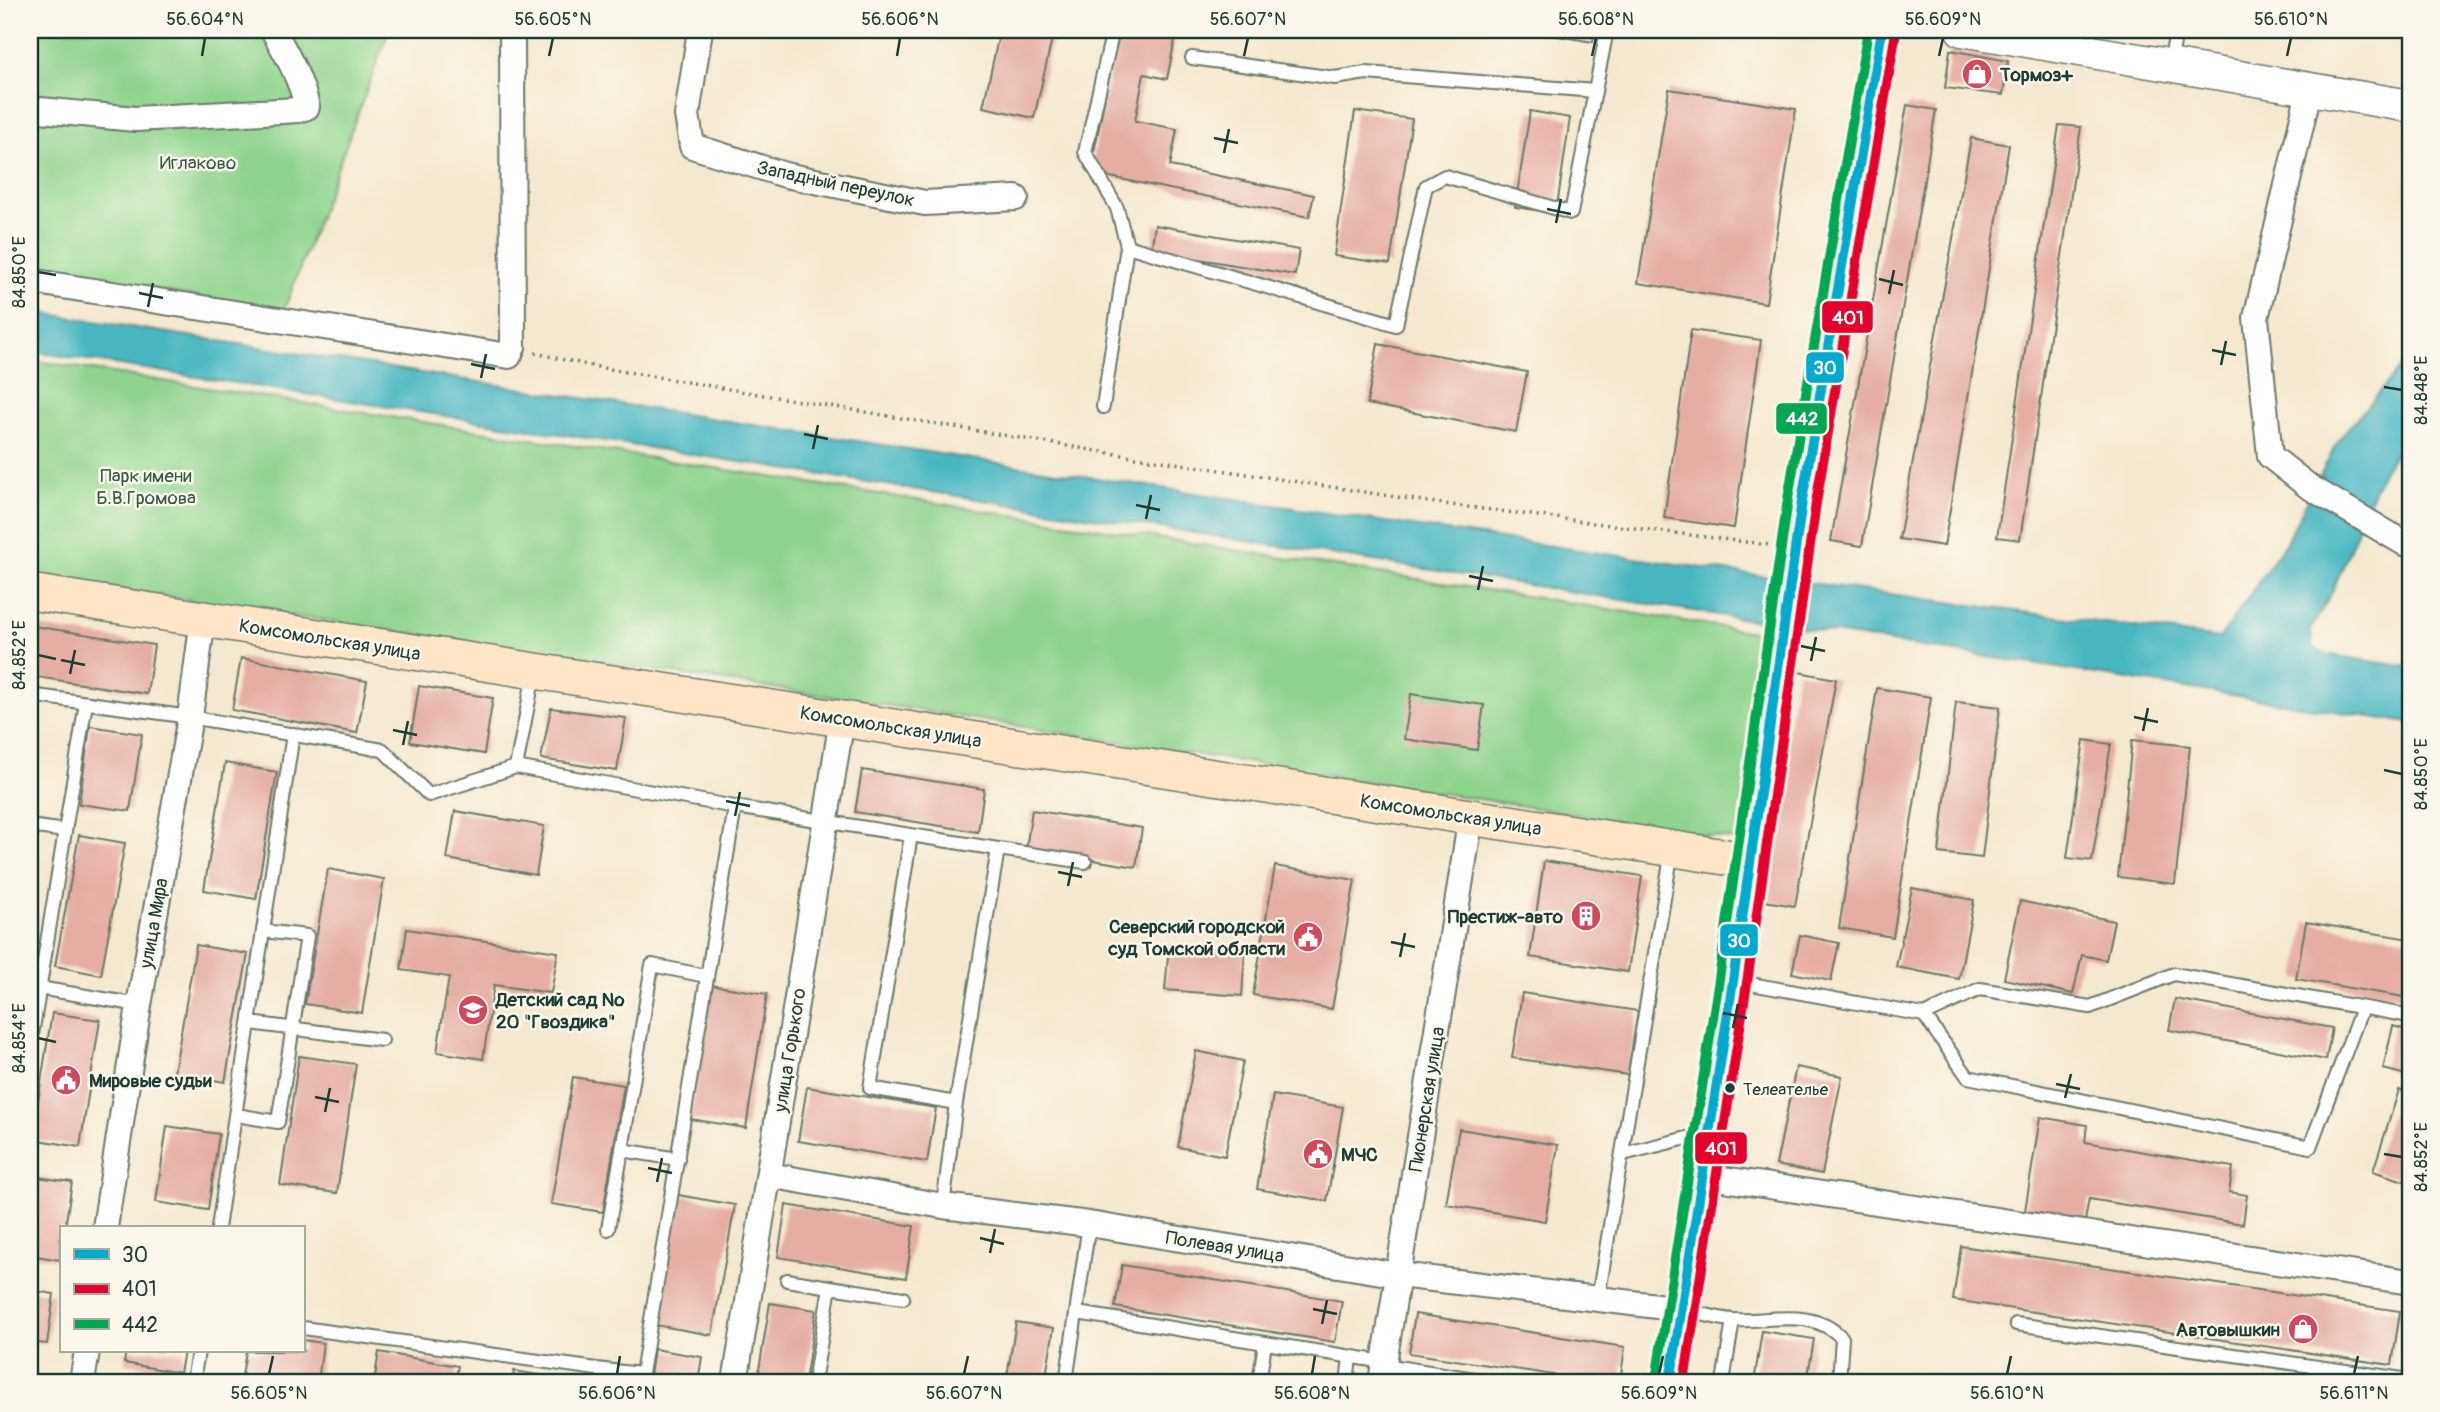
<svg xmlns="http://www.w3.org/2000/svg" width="2440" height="1412" viewBox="0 0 2440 1412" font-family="Pangolin,sans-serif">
	<rect width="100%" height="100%" fill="#fbf7ec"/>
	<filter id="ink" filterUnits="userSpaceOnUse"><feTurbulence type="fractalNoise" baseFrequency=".0143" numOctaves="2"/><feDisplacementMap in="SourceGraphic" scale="14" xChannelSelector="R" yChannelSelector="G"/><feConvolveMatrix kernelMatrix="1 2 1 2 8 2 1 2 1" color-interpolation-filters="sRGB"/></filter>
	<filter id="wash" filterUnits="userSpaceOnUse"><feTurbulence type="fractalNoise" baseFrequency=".00686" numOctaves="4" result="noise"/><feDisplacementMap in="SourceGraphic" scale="28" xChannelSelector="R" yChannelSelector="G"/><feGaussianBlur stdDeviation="1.57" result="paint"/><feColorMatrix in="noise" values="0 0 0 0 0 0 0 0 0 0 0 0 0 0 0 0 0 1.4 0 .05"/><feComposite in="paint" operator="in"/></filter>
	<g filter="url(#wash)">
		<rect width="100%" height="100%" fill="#f5e8d0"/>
		<g fill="#8fd48d" stroke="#578860" stroke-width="2">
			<polygon points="30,30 389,30 283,313 30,266"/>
			<polygon points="30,360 1766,634 1737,840 898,707 30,576"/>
		</g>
		<path fill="#49b7c2" stroke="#347a7b" stroke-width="2" d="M30,311C759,426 1488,544 2220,638L2286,542L2339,439L2410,357V432L2380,476L2333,590L2311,629L2312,647L2324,654L2410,667V723L30,351Z"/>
		<g id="blocks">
			<g fill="#e5ada4">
				<polygon points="1000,30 1054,30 1034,118 983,107"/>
				<polygon points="1118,30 1177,30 1167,79 1144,74 1135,121 1177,129 1170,166 1314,195 1309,217 1090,173"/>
				<polygon points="1523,30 1595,30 1593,42"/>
				<polygon points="1950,50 2008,61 2003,95 1945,88"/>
				<polygon points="1669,89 1796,109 1766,303 1638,283"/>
				<polygon points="1907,105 1936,110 1862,546 1831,541"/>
				<polygon points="1355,111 1412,119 1390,264 1334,256"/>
				<polygon points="1530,111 1570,118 1556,213 1515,207"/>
				<polygon points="2059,125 2081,127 2020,540 1997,537"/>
				<polygon points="1971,138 2009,145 1944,546 1899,539"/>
				<polygon points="1155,225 1299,250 1295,275 1151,251"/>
				<polygon points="1691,330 1761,340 1734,528 1664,518"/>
				<polygon points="1378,344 1527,372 1516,432 1367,404"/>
				<polygon points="33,626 154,645 147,694 30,676"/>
				<polygon points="241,658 367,681 357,733 232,710"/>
				<polygon points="1798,672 1836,679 1795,906 1758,900"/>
				<polygon points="419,686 493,698 484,754 410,742"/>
				<polygon points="1877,688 1931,697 1893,937 1839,928"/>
				<polygon points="1411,694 1484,705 1477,750 1404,739"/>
				<polygon points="1956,702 2000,707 1982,858 1939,853"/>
				<polygon points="551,708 626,718 617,771 541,759"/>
				<polygon points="90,726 142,734 130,811 79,804"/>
				<polygon points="2084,740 2111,744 2092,861 2067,858"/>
				<polygon points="2132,740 2190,746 2175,884 2118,877"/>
				<polygon points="225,763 277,772 256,899 204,890"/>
				<polygon points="862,770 984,789 978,832 855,812"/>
				<polygon points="1032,810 1142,828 1136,867 1026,849"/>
				<polygon points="455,811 544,826 536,875 447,859"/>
				<polygon points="79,835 125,843 101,975 55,966"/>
				<polygon points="1544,861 1642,876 1628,972 1530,957"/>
				<polygon points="1275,866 1355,880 1332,1009 1253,995"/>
				<polygon points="328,869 384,879 362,1013 305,1004"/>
				<polygon points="1912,888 1974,900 1959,979 1896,967"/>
				<polygon points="2020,901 2114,921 2106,960 2082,955 2073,994 2004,979"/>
				<polygon points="2306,922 2410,939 2410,998 2296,979"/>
				<polygon points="407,929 558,952 551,993 494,985 483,1059 437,1052 449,977 401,970"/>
				<polygon points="1800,935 1839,943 1831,981 1792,973"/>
				<polygon points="196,945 248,954 225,1082 174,1073"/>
				<polygon points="1169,945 1245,951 1242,996 1165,990"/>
				<polygon points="711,985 767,994 746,1128 690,1119"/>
				<polygon points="1522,993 1638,1011 1628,1075 1512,1058"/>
				<polygon points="2175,999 2332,1028 2326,1060 2169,1030"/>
				<polygon points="52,1013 100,1020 80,1147 32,1139"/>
				<polygon points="2393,1026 2410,1031 2410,1076 2383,1069"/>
				<polygon points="1196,1051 1243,1061 1225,1156 1178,1147"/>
				<polygon points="299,1056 356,1064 337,1193 280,1185"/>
				<polygon points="1796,1067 1842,1076 1822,1174 1776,1165"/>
				<polygon points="573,1077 624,1085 603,1212 551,1204"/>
				<polygon points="807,1087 936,1108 927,1162 798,1141"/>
				<polygon points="2399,1090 2410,1094 2410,1183 2373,1171"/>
				<polygon points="1273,1095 1343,1107 1327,1201 1257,1189"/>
				<polygon points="2040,1117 2087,1125 2085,1142 2233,1167 2229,1192 2247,1195 2243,1224 2089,1199 2085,1221 2025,1211"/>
				<polygon points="167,1126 219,1134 208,1210 156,1202"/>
				<polygon points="1459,1129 1558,1145 1545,1221 1446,1204"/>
				<polygon points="30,1176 72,1182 65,1228 61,1228 60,1260 30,1255"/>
				<polygon points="678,1195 735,1205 712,1335 655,1325"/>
				<polygon points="786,1205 914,1226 906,1278 778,1257"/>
				<polygon points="1961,1246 2400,1311 2392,1365 1953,1300"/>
				<polygon points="1122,1265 1342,1301 1335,1342 1115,1307"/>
				<polygon points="30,1290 54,1294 47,1344 30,1342"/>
				<polygon points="770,1303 816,1310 805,1382 757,1382"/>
				<polygon points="1415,1314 1625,1347 1620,1382 1599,1382 1409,1353"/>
				<polygon points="1016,1322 1054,1328 1045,1382 1006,1382"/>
				<polygon points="1762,1331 1814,1339 1807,1382 1754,1382"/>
				<polygon points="303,1340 323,1343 318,1382 286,1382 242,1376 246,1351 303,1351"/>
				<polygon points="654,1349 702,1357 698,1382 649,1382"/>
				<polygon points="126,1351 184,1351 180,1373 124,1363"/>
				<polygon points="379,1352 458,1366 455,1382 374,1382"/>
				<polygon points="514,1371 577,1381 577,1382 512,1382"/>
			</g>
		</g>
	</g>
	<g filter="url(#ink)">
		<use href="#blocks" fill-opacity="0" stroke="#6a796b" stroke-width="2"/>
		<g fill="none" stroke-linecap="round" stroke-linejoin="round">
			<g stroke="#6a796b" stroke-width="16">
				<g id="service">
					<polyline points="1113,30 1085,152 1117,208 1127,246"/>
					<polyline points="1192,58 1335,78 1366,73 1595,91"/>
					<polyline points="2170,66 2176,30"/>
					<polyline points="1103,407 1127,246 1396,325 1426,186 1445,176 1571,213 1607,30"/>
					<polyline points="30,695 190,717 383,750 429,795 516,767 534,674"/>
					<polyline points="516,767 735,807 998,849 956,1103 870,1088 911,835"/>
					<polyline points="30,826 65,831 86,703"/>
					<polyline points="998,849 1085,862"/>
					<polyline points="263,931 293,734"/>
					<polyline points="1734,981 1924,1015 1968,1077 2310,1147 2362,1008"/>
					<polyline points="39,988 139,1005"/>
					<polyline points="1924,1015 1980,989 2090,1007 2174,974 2410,1016"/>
					<polyline points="250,1023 382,1040"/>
					<polyline points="30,1047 65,831"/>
					<polyline points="1623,1154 1707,1133"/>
					<polyline points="678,1159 622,1150 652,965 706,976"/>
					<polyline points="943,1206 956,1103"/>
					<polyline points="218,1228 263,931 307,936 278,1122 236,1115"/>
					<polyline points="608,1229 622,1150"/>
					<polyline points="787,1280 830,1287"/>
					<polyline points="1598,1298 1672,850"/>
					<path d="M1684,1310C1700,1313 1717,1319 1733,1320C1770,1322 1812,1307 1842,1338L1839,1382"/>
					<polyline points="1077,1313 1384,1362"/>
					<polyline points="2016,1324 2410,1380"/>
					<polyline points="303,1328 604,1370"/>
					<polyline points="1384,1365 1494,1382"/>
					<polyline points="193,1382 198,1351"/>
					<polyline points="602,1382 604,1370 642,1374 735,807"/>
					<polyline points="814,1382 830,1287 903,1298"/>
					<polyline points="1066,1382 1089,1224"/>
					<polyline points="1259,1382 1265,1343"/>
					<polyline points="1347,1382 1350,1357"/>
					<polyline points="1723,1382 1733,1320"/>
				</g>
			</g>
			<g stroke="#6a796b" stroke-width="28">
				<g id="minor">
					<polyline points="700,30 687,115 692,146 785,175 925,203 1016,198"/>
					<polyline points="2309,91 2256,318 2270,456 2308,486 2404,543"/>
					<path d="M30,109L135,119L298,110L307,107C301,79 287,55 273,30"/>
					<polyline points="30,281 509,356 513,347 512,30"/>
					<polyline points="769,1175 943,1206 1089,1224 1399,1275 1682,1309"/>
					<polyline points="1703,1176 2410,1282"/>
					<polyline points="105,1228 139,1005 190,717 203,618"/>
					<polyline points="82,1382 87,1351"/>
					<polyline points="735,1382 842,719"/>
					<polyline points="1381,1382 1471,816"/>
				</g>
			</g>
			<g stroke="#6a796b" stroke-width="35">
				<polyline id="tertiary" points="1962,30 2410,106"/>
			</g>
			<g stroke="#6a796b" stroke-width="38">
				<g id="secondary">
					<polyline points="30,592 1751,861"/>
					<polyline points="1670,1382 1733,981 1802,501 1882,30"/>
				</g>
			</g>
			<polyline stroke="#6a796b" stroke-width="3.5" stroke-dasharray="2 5" stroke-linecap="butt" points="535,353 592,366 1103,452 1436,503 1769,545"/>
			<use href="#service" stroke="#fff" stroke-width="12"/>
			<use href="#minor" stroke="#fff" stroke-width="24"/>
			<use href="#tertiary" stroke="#fff" stroke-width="32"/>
			<use href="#secondary" stroke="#fee5c5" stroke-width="35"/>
			<g stroke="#fbf7ec" stroke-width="16">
				<polyline id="bus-1" points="1670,1382 1733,981 1802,501 1882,30"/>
			</g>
			<g stroke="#fbf7ec" stroke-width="16">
				<polyline id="bus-2" points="1684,1382 1747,983 1816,503 1896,32"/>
			</g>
			<g stroke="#fbf7ec" stroke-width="16">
				<polyline id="bus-3" points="1656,1380 1719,979 1788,499 1868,30"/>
			</g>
			<use href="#bus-1" stroke="#00a9ce" stroke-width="10"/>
			<use href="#bus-2" stroke="#e4002b" stroke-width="10"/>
			<use href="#bus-3" stroke="#00a651" stroke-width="10"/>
		</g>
	</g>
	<path fill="none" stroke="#1f3d34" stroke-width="2.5" d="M202,56L205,38M549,56L553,38M897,56L900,38M1244,56L1248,38M1592,56L1596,38M1939,56L1943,38M2287,56L2291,38M1214,138L1238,143M1224,153L1229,129M1547,209L1571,214M1556,223L1561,199M38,272L56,275M1879,279L1903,285M139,293L163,298M1889,294L1894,270M148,307L153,283M2212,350L2236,355M471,364L495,369M2221,365L2226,341M481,378L486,354M2384,387L2402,390M804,434L828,439M813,449L818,425M1136,505L1160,510M1146,519L1151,495M1469,576L1493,581M1478,590L1483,566M1801,646L1825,651M38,655L56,659M61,660L85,665M1811,661L1816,637M70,674L75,650M2134,717L2158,722M393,730L417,735M2143,731L2148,708M403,745L408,721M2384,770L2402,774M726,801L750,806M735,816L740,792M1058,872L1082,877M1068,886L1073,862M1391,942L1415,947M1400,957L1405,933M1723,1013L1747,1018M1733,1028L1738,1004M38,1038L56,1042M2056,1084L2080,1089M315,1097L339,1102M2065,1098L2071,1074M325,1112L330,1088M2384,1154L2402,1157M648,1168L672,1173M657,1182L662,1158M980,1238L1004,1244M990,1253L995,1229M1313,1309L1337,1314M1322,1324L1327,1300M269,1374L273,1356M617,1374L620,1356M964,1374L968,1356M1312,1374L1315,1356M1659,1374L1663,1356M2007,1374L2011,1356M2354,1374L2358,1356"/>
	<defs>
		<g id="shop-disc" transform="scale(1.575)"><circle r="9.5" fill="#d1495b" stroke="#fbf7ec"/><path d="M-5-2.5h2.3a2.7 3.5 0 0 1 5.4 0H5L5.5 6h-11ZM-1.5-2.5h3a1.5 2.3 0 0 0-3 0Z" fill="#fff"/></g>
		<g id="building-disc" transform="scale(1.575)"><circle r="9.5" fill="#d1495b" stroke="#fbf7ec"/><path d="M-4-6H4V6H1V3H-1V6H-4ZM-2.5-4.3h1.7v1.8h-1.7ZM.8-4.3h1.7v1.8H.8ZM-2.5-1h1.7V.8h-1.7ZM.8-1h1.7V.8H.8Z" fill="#fff"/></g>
		<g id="civic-disc" transform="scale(1.575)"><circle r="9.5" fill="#d1495b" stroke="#fbf7ec"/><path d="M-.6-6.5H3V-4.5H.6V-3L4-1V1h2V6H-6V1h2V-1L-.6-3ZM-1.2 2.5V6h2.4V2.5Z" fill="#fff"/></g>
		<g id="school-disc" transform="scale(1.575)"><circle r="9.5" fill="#d1495b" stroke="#fbf7ec"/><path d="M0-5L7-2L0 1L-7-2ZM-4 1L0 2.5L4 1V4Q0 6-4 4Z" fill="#fff"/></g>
	</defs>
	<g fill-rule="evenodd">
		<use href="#shop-disc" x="1977" y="74"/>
		<use href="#building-disc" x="1586" y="916"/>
		<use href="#civic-disc" x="1308" y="937"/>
		<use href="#school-disc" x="473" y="1010"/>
		<use href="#civic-disc" x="66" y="1080"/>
		<use href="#civic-disc" x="1318" y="1154"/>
		<use href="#shop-disc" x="2303" y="1329"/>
	</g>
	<circle fill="#1f3d34" stroke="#fbf7ec" stroke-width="2.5" cx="1730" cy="1088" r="6"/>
	<g text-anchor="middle" stroke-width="5" stroke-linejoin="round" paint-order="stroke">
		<g font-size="17" fill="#1f3d34" stroke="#fbf7ec" text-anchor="start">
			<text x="1743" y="1095">Телеателье</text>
		</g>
		<g font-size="19" font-weight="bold" fill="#1f3d34" stroke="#fbf7ec" text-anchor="start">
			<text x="2000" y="81">Тормоз+</text>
			<text x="1563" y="923" text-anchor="end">Престиж-авто</text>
			<text x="1285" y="933" text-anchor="end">Северский городской<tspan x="1285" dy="22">суд Томской области</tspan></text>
			<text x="496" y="1006">Детский сад №<tspan x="496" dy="22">20 "Гвоздика"</tspan></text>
			<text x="89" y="1087">Мировые судьи</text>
			<text x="1341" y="1161">МЧС</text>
			<text x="2280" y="1336" text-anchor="end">Автовышкин</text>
		</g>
		<g font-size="19" fill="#355b46" stroke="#fbf7ec">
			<text x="198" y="169">Иглаково</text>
			<text x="146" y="482">Парк имени<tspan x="146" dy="22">Б.В.Громова</tspan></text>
		</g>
		<g font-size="19" fill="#1f3d34" stroke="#fbf7ec">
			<text transform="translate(836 183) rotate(12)" y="7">Западный переулок</text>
			<text transform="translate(330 639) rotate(9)" y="7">Комсомольская улица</text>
			<text transform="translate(891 726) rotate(9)" y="7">Комсомольская улица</text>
			<text transform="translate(1451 814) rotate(9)" y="7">Комсомольская улица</text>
			<text transform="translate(153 923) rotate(-80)" y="7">улица Мира</text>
			<text transform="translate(789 1050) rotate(-81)" y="7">улица Горького</text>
			<text transform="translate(1426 1099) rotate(-81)" y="7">Пионерская улица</text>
			<text transform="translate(1225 1246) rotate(9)" y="7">Полевая улица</text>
		</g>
	</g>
	<g stroke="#fbf7ec" stroke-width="2.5">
		<rect x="1821" y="300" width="53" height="34" rx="7" fill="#e4002b"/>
		<rect x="1805" y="351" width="40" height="33" rx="7" fill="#00a9ce"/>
		<rect x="1775" y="402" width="53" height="33" rx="7" fill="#00a651"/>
		<rect x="1719" y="923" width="40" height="34" rx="7" fill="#00a9ce"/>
		<rect x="1694" y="1131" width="54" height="34" rx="7" fill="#e4002b"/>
	</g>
	<g font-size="19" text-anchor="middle" font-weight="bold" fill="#fff">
		<text x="1848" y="324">401</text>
		<text x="1825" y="374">30</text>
		<text x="1802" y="425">442</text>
		<text x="1739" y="947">30</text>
		<text x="1721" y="1155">401</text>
	</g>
	<rect width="2440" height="1412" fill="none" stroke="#fbf7ec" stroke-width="77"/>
	<rect x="60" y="1226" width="245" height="126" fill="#fbf7ec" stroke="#a3ada2" stroke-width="2"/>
	<rect x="74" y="1249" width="35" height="10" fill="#00a9ce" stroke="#a3ada2" stroke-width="2"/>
	<text x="122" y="1262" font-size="21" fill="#1f3d34">30</text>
	<rect x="74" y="1284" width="35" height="10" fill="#e4002b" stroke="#a3ada2" stroke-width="2"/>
	<text x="122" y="1296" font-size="21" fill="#1f3d34">401</text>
	<rect x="74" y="1319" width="35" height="10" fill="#00a651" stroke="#a3ada2" stroke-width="2"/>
	<text x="122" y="1332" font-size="21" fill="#1f3d34">442</text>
	<rect x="38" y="38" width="2364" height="1336" fill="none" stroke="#1f3d34" stroke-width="2.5"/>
	<g font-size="18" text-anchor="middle" fill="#1f3d34">
		<text x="205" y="25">56.604°N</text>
		<text x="553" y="25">56.605°N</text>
		<text x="900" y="25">56.606°N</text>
		<text x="1248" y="25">56.607°N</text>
		<text x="1596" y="25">56.608°N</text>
		<text x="1943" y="25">56.609°N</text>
		<text x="2291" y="25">56.610°N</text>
		<text transform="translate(19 272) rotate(-90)" y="6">84.850°E</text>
		<text transform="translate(2421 390) rotate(-90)" y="6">84.848°E</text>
		<text transform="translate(19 655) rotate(-90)" y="6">84.852°E</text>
		<text transform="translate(2421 774) rotate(-90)" y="6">84.850°E</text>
		<text transform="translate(19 1038) rotate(-90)" y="6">84.854°E</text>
		<text transform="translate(2421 1157) rotate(-90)" y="6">84.852°E</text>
		<text x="269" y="1399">56.605°N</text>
		<text x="617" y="1399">56.606°N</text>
		<text x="964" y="1399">56.607°N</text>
		<text x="1312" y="1399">56.608°N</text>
		<text x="1659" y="1399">56.609°N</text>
		<text x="2007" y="1399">56.610°N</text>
		<text x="2354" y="1399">56.611°N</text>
	</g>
</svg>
